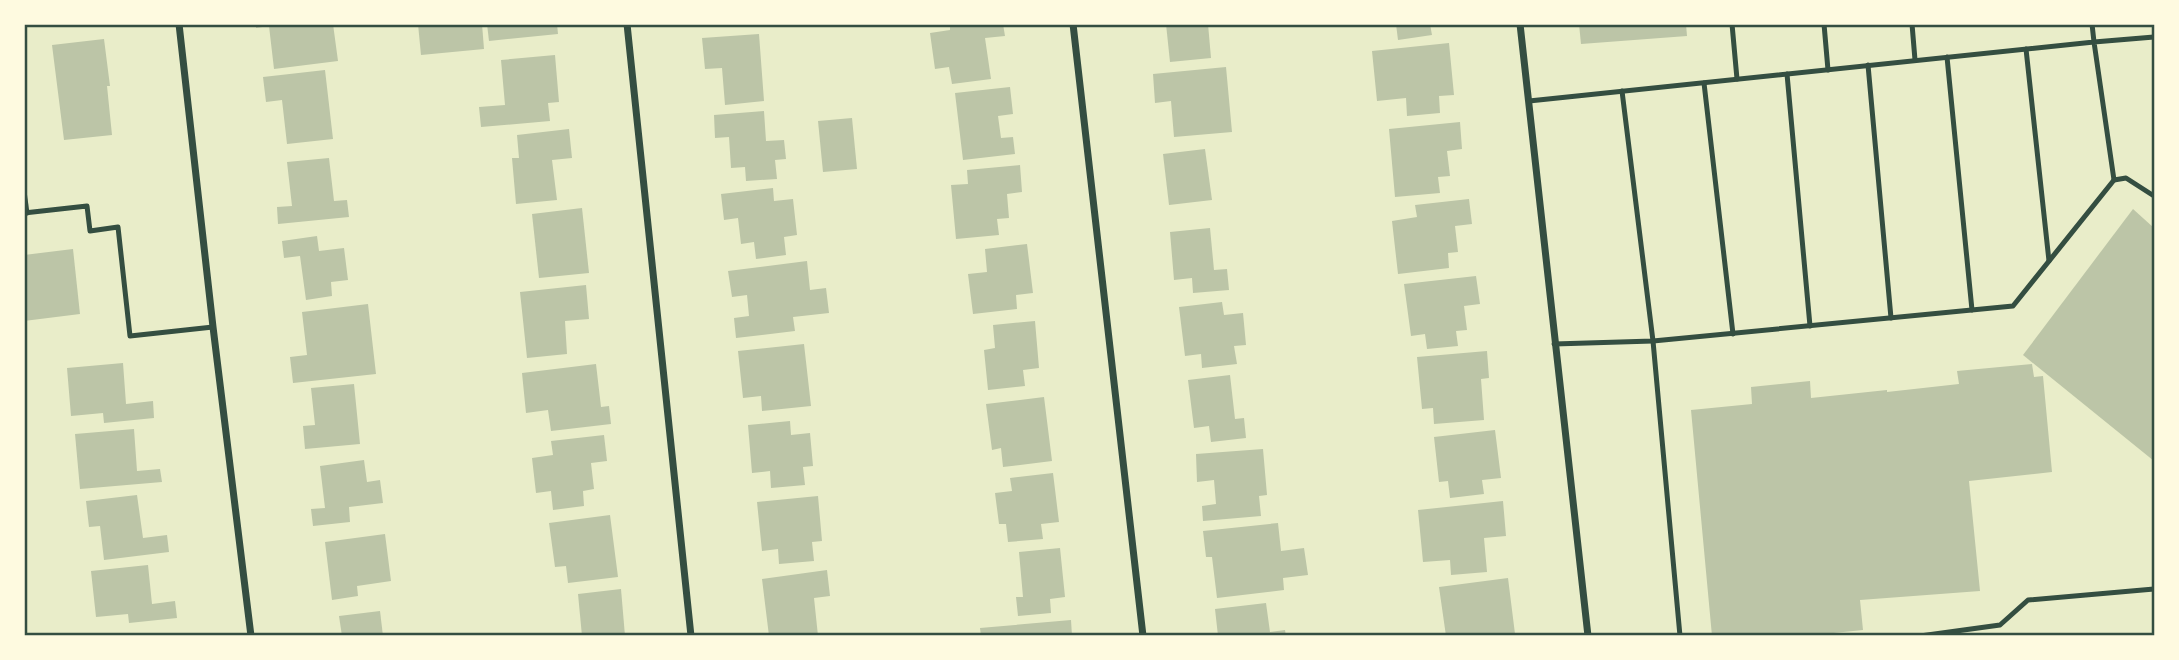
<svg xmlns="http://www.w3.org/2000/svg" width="2179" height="660" viewBox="0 0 2179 660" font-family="'Nunito Sans',sans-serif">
	<rect width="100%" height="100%" fill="#e9edc9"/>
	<g fill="#bcc5a7">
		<polygon points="256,24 333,24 338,61 274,69 269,26 256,28"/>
		<polygon points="418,24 482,24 484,49 421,55"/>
		<polygon points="487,24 557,24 558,34 489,41"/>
		<polygon points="950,24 1003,24 1005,36 985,38 991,79 952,84 949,67 935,69 930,33 950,30"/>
		<polygon points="1166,24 1208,24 1211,58 1170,62"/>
		<polygon points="1396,24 1430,24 1432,35 1398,40"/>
		<polygon points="1579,24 1686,24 1687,36 1581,44"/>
		<polygon points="759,34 764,101 725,105 722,68 705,69 702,38"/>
		<polygon points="104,39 110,86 107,86 112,135 64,140 52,45"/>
		<polygon points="1449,43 1454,95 1439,96 1440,113 1407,116 1406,98 1377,101 1372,51"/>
		<polygon points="555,55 559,102 548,103 550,121 481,127 479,107 505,105 501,60"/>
		<polygon points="1226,67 1232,132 1174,137 1171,101 1155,103 1153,74"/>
		<polygon points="325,70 333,139 287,144 282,100 266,102 263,77"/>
		<polygon points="1010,87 1013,114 998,116 1001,138 1013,137 1015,154 963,160 955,93"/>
		<polygon points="764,111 766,141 784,140 786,159 775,160 777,179 746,181 745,167 731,168 729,137 715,138 714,115"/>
		<polygon points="852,118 857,169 823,172 818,121"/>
		<polygon points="1460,122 1462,149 1447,151 1450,176 1438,177 1440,193 1395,197 1389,129"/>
		<polygon points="569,129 572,158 552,160 557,200 516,204 512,158 519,158 517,135"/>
		<polygon points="1205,149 1212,200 1169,205 1163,154"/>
		<polygon points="329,158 334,201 347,200 349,217 278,224 277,207 292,206 287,162"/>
		<polygon points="1020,165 1022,192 1007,194 1009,218 997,219 999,235 956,239 951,185 968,184 967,170"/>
		<polygon points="773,188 774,201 793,199 797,235 784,237 786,255 756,259 754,242 741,244 738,218 724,220 721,194"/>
		<polygon points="1469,199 1472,224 1455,226 1458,252 1448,253 1449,268 1398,274 1392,221 1417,217 1415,205"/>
		<polygon points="582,208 589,273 539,278 532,214"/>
		<polygon points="2133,209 2154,228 2154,461 2023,355"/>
		<polygon points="1210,228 1214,270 1227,269 1229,290 1193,293 1192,278 1174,280 1170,232"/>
		<polygon points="317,236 319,251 344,248 348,280 331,282 332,296 306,300 300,256 284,258 282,241"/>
		<polygon points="1027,244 1033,293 1016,295 1017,309 973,314 968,274 987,272 985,249"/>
		<polygon points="73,249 80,314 24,321 24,255"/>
		<polygon points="807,261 810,290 826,288 829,313 793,317 795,331 736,338 734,318 749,316 747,295 732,297 728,271"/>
		<polygon points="1476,276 1480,304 1464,306 1467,330 1456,331 1458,346 1427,349 1425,334 1411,336 1404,284"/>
		<polygon points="586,285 589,319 565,321 567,354 527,358 520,292"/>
		<polygon points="1222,302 1224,315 1243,313 1246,345 1234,346 1237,364 1202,368 1201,354 1185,356 1179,307"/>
		<polygon points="368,304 376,374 293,383 290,357 307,355 302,312"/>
		<polygon points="1035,321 1039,368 1023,370 1025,386 988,390 984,350 995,348 993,325"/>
		<polygon points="804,344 811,406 762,411 761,396 743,398 738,351"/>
		<polygon points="1487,351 1489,378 1481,379 1484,420 1434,424 1433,408 1422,409 1417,357"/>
		<polygon points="123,363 126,404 153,401 154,418 104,423 103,413 71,416 67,368"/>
		<polygon points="596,364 601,407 609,406 611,424 551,431 548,410 526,413 522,373"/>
		<polygon points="2032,364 2034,377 2043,376 2052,472 1969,481 1980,591 1860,600 1863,630 1804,636 1712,636 1691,410 1752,404 1751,387 1810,381 1811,398 1887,390 1887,392 1959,384 1957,371"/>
		<polygon points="1230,375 1235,419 1244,418 1246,438 1211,442 1209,426 1194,428 1188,380"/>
		<polygon points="354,384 360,444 305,449 303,426 315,425 311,388"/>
		<polygon points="1044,397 1052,461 1003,467 1001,448 992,450 986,404"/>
		<polygon points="790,421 791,435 810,433 813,466 803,467 805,485 771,488 770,471 752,473 748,425"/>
		<polygon points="134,429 137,471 160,469 162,482 80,489 75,434"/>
		<polygon points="1495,430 1501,478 1482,480 1484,494 1450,498 1448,481 1439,482 1434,437"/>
		<polygon points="604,435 607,461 591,463 594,489 583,491 584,506 553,510 551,491 536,493 532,458 553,455 551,441"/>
		<polygon points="1263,449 1267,495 1259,496 1261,516 1203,521 1202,506 1216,504 1214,480 1197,482 1196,454"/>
		<polygon points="364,460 367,482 380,480 383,503 349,507 350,522 313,526 311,509 325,508 320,466"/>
		<polygon points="1053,473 1059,522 1041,524 1043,539 1008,542 1006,524 999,524 995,493 1012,491 1010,478"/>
		<polygon points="137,495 143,538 167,535 169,552 104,560 100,526 89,527 86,501"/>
		<polygon points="818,496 822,541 812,542 814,561 779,564 778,549 762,551 757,502"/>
		<polygon points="1503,501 1506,536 1484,538 1487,572 1451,575 1450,560 1423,562 1418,510"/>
		<polygon points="610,515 618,577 568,583 566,566 555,567 549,523"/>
		<polygon points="1278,523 1281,551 1304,548 1308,575 1283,578 1284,590 1217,598 1212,557 1206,557 1203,531"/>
		<polygon points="385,534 391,581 357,586 358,596 332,600 325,542"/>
		<polygon points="1060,548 1065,597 1050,599 1051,613 1018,616 1016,597 1023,597 1019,552"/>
		<polygon points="148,565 152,604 175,601 177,618 129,623 128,614 96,617 91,571"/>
		<polygon points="827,570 830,596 814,598 818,636 769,636 762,579"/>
		<polygon points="1508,578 1515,634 1446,636 1439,587"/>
		<polygon points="621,589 625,636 582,636 578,594"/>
		<polygon points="1266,603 1270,632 1285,630 1286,636 1218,636 1215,609"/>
		<polygon points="380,611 383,636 342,636 339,616"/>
		<polygon points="1071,620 1072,636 981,636 980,628"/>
	</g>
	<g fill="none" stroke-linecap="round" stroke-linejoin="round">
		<g stroke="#344e41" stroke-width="5">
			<polyline points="1732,24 1737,79"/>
			<polyline points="1824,24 1828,70"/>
			<polyline points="1912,24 1915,60"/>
			<polyline points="2026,49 2049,261"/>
			<polyline points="1947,57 1972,310"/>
			<polyline points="1868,65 1891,318"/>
			<polyline points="1787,74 1810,326"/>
			<polyline points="1704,83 1733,334"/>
			<polyline points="1622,91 1653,341 1680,636"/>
			<polyline points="1529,101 2094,42 2092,24"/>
			<polyline points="2114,180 2094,42 2154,37"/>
			<polyline points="24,191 27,213"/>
			<polyline points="24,213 87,206 90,231 118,227 130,336 213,327"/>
			<polyline points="1554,344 1653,341 2013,306 2114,180 2126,178 2154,196"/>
			<polyline points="1920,636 2000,625 2028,600 2154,589"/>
		</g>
		<g stroke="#344e41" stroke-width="7">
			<polyline points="179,24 213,327 251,636"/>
			<polyline points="627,24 691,636"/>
			<polyline points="1073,24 1143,636"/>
			<polyline points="1520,24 1588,636"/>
		</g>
	</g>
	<rect width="2179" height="660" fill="none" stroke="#fefae0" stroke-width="52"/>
	<rect x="26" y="26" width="2127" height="608" fill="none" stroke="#344e41" stroke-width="2.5"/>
</svg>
